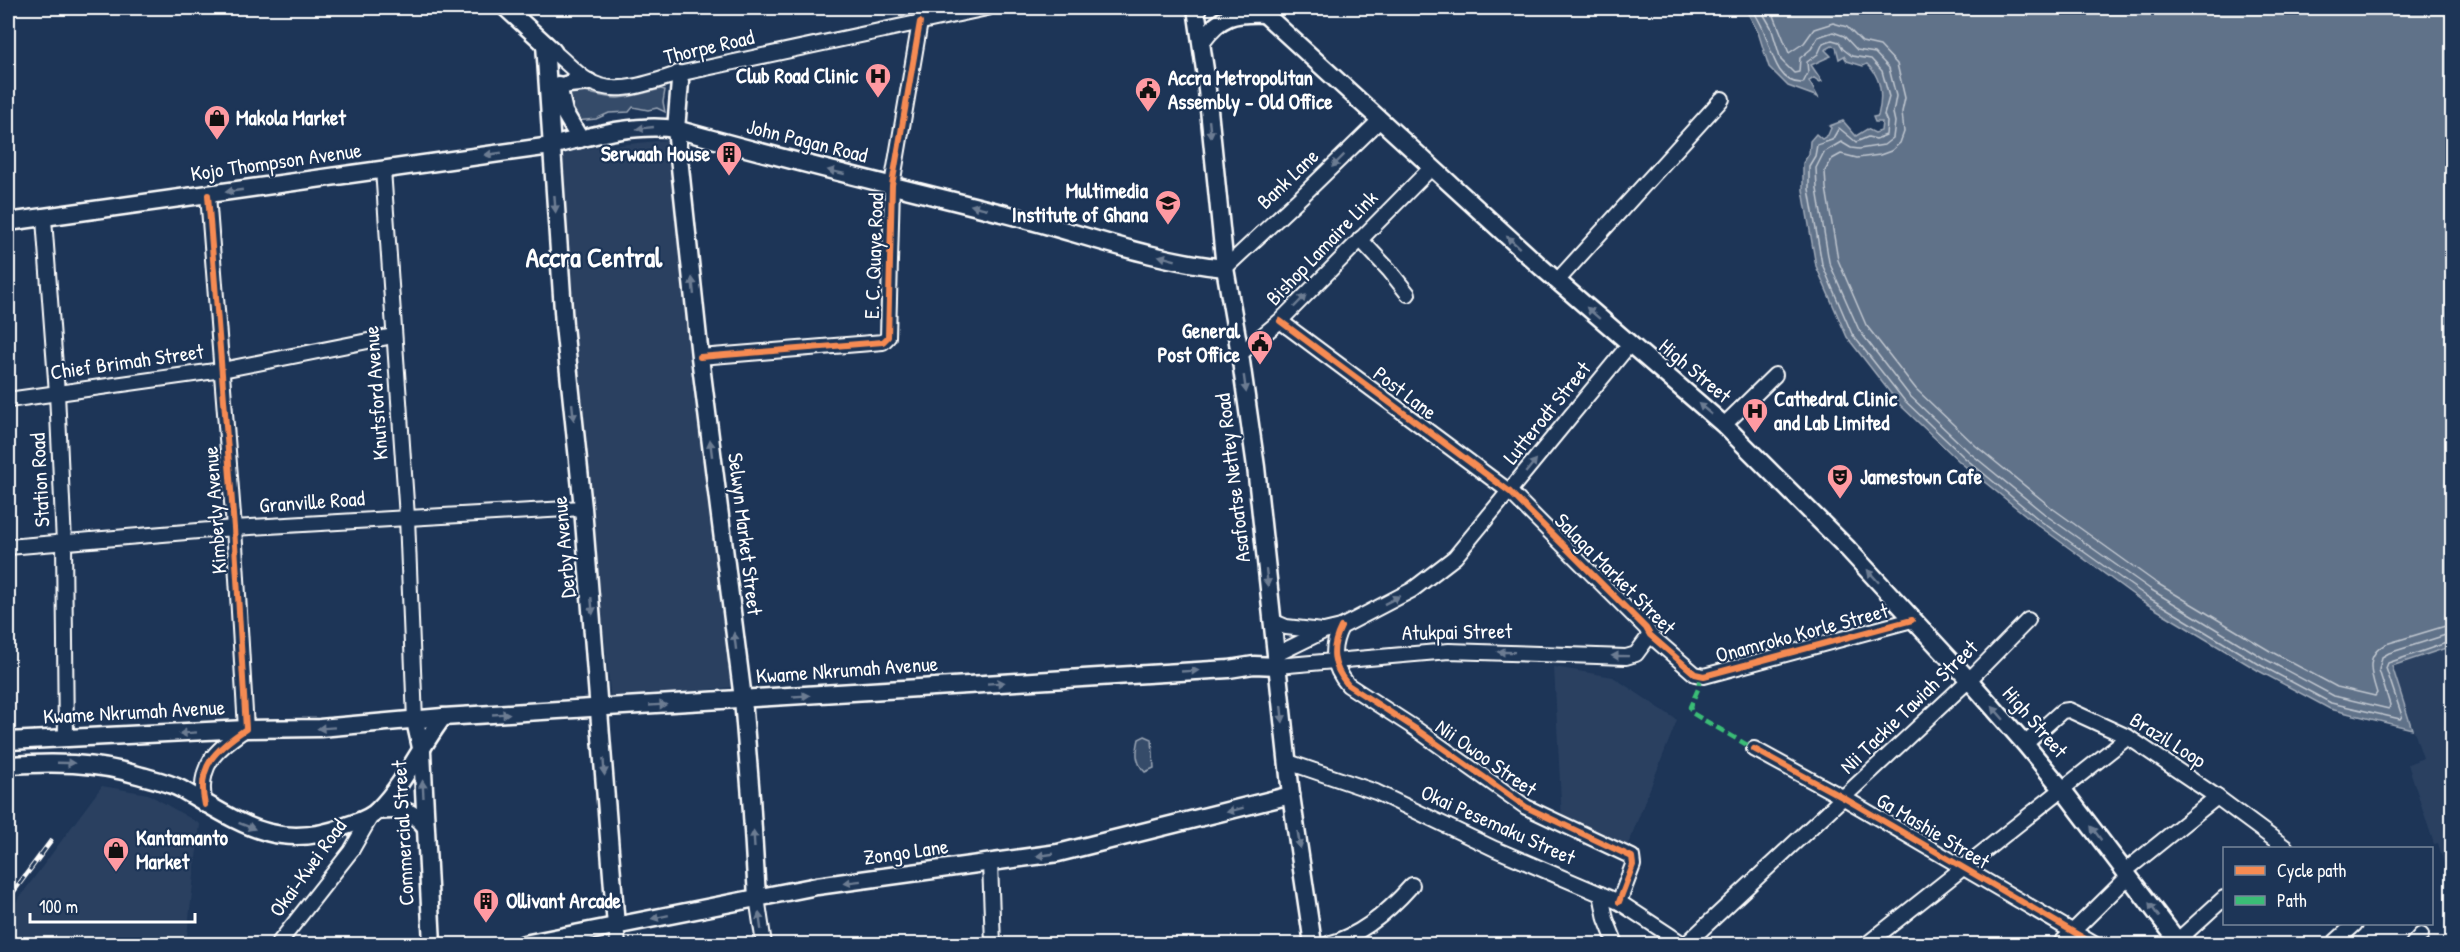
<svg xmlns="http://www.w3.org/2000/svg" width="2460" height="952" viewBox="0 0 2460 952" font-family="'Patrick Hand',sans-serif">
	<rect width="100%" height="100%" fill="#1d3557"/>
	<filter id="ink" filterUnits="userSpaceOnUse"><feTurbulence type="fractalNoise" baseFrequency=".0167" numOctaves="2"/><feDisplacementMap in="SourceGraphic" scale="12" xChannelSelector="R" yChannelSelector="G"/><feConvolveMatrix kernelMatrix="1 2 1 2 8 2 1 2 1" color-interpolation-filters="sRGB"/></filter>
	<g filter="url(#ink)">
		<g fill="#2a4161">
			<polygon points="676,139 732,687 611,700 554,152"/>
			<polygon points="2452,646 2452,891 2438,843 2434,844 2408,764 2423,758 2392,666"/>
			<polygon points="1554,667 1613,677 1677,720 1625,852 1562,820"/>
			<polygon points="102,786 148,794 200,824 186,944 8,944 8,913"/>
		</g>
		<g fill="#364b69" stroke="#9aa5b4" stroke-width="1.5">
			<path d="M661,89L665,90L663,102L665,112L657,108L648,110L633,107L629,112L609,113L596,119L576,121L569,109H572L573,106L567,102L566,90C584,89 600,98 618,98C633,97 647,92 661,89Z"/>
			<path d="M1145,736L1152,739L1154,768L1145,772C1135,762 1136,752 1139,739Z"/>
		</g>
		<path fill="#617289" stroke="#a0aab8" stroke-width="1.5" d="M1745,8H2452V646L2392,666L2412,729L2330,709L2259,671L2142,601L2039,526L1961,463L1899,404L1847,337L1816,266L1803,190V163L1809,154L1810,141L1816,134L1822,139L1828,135L1831,128L1829,126L1843,121L1856,136L1867,129L1875,133L1881,131L1882,122H1875L1873,117L1878,116C1883,97 1882,78 1867,64L1863,66L1847,61L1844,56L1839,59L1836,47L1832,46L1825,50L1831,56L1811,65L1822,81L1820,82L1814,78L1809,81L1818,97L1788,86L1769,67L1758,32Z"/>
		<g fill="none" stroke-linecap="round" stroke-linejoin="round">
			<g stroke="#c0c7d0" stroke-width="1.5">
				<path d="M1752,8C1756,15 1760,22 1763,29C1771,47 1776,85 1803,83L1808,73L1807,62L1818,54L1823,43L1832,40L1839,42L1843,49L1852,56L1871,59L1882,71L1889,97L1884,115L1887,122L1886,135L1876,139L1868,137L1856,142L1839,128L1832,140L1817,145L1815,156L1809,166V189L1822,264L1852,334L1904,400L1965,458L2042,522L2146,596L2262,666L2331,703L2400,719L2402,716L2386,668L2388,663L2452,641"/>
				<polyline points="1760,8 1771,27 1781,60 1794,73 1799,72 1800,58 1811,49 1818,37 1833,32 1844,36 1857,50 1875,53 1889,68 1896,96 1893,113 1895,122 1893,138 1884,145 1859,149 1851,148 1841,142 1824,152 1816,168 1817,189 1829,262 1859,330 1909,395 1970,453 2047,516 2150,589 2265,659 2334,696 2389,709 2390,705 2379,670 2382,657 2389,653 2452,633"/>
				<path d="M1771,8L1789,53L1804,43L1814,29L1833,23L1847,27L1862,42L1880,46L1897,64L1905,98L1902,112L1904,132L1900,143L1891,151L1880,155L1857,158L1841,154L1832,159L1825,171L1826,188L1838,260L1866,325L1916,389L1976,446L2052,508L2155,582L2270,651L2337,687L2375,696L2377,693C2371,674 2364,655 2386,644L2452,624"/>
			</g>
			<g stroke="#fff" stroke-width="18">
				<g id="minor">
					<path d="M555,53C566,62 576,73 587,80C614,98 651,82 678,74L987,8"/>
					<polyline points="383,169 407,517 415,721"/>
					<polyline points="44,219 57,393 64,543 66,739"/>
					<polyline points="1360,239 1389,270 1408,294"/>
					<polyline points="1225,268 1303,195 1380,120"/>
					<polyline points="1557,281 1722,99"/>
					<polyline points="1280,321 1510,492 1646,628 1650,635 1695,674 1704,676 1912,620"/>
					<polyline points="1240,354 1280,321 1431,168"/>
					<polyline points="700,357 883,342 888,337 892,185 920,22"/>
					<polyline points="8,400 222,370 393,336"/>
					<polyline points="1724,425 1775,375"/>
					<polyline points="8,547 234,528 583,508"/>
					<polyline points="1272,621 1286,627 1322,631"/>
					<path d="M1341,627C1330,649 1332,666 1348,685L1416,729L1526,807L1632,857L1633,865L1619,902"/>
					<polyline points="1275,655 1324,631 1341,627 1412,590 1455,557 1629,345"/>
					<polyline points="1277,666 1449,651 1626,657 1636,654 1650,635"/>
					<polyline points="2025,744 2062,711 2069,710 2128,737 2217,797 2286,848"/>
					<polyline points="1754,749 1844,798 2094,944"/>
					<polyline points="1288,762 1376,792 1495,849 1619,902 1683,944"/>
					<path d="M205,805C196,766 216,749 246,729L234,528L208,195"/>
					<polyline points="990,863 993,944"/>
					<polyline points="2125,871 2217,797"/>
					<polyline points="1601,894 1606,919 1616,944"/>
					<polyline points="757,897 764,944"/>
					<polyline points="616,926 618,944"/>
					<polyline points="2177,941 2224,898"/>
					<polyline points="278,944 351,851 371,816"/>
					<path d="M1328,944C1361,936 1390,910 1412,885"/>
					<polyline points="1686,944 1969,680 2028,620"/>
					<polyline points="1867,944 2128,737"/>
					<polyline points="2060,944 2129,876"/>
					<polyline points="2333,944 2355,924"/>
					<polyline points="2413,944 2421,935"/>
				</g>
			</g>
			<g stroke="#fff" stroke-width="21">
				<g id="major">
					<polyline points="506,8 553,51"/>
					<polyline points="1196,8 1205,70 1225,268 1240,354 1256,467 1291,795 1313,944"/>
					<polyline points="1258,8 1541,267 1724,425 1848,549 1969,680 2025,744 2063,790 2180,944"/>
					<path d="M1202,41C1221,15 1234,13 1264,14"/>
					<polyline points="545,44 564,325 583,508 616,926"/>
					<polyline points="678,74 680,82 676,129 700,357 743,699 751,797 757,897"/>
					<polyline points="558,85 564,112 580,139"/>
					<polyline points="558,87 569,84 589,82"/>
					<path d="M8,222L551,146C591,136 635,123 676,129C789,161 903,188 1017,217C1085,235 1154,261 1225,268"/>
					<polyline points="415,721 422,752 432,944"/>
					<polyline points="8,741 246,729 320,728 443,717 1229,669 1254,665 1277,666"/>
					<path d="M8,765C52,762 95,762 138,775C152,779 168,782 181,789C238,821 276,853 346,826C356,822 370,819 378,810C405,783 420,747 443,717"/>
					<path d="M377,811C400,809 410,808 425,826"/>
					<polyline points="524,944 817,886 1058,853 1291,795"/>
				</g>
			</g>
			<use href="#minor" stroke="#1d3557" stroke-width="14"/>
			<use href="#major" stroke="#1d3557" stroke-width="16"/>
			<g stroke="#fff" stroke-width="5">
				<polyline id="rail" points="8,899 51,841"/>
			</g>
			<use href="#rail" stroke="#1d3557" stroke-width="3" stroke-dasharray="9" stroke-linecap="butt"/>
			<polyline stroke="#3abd76" stroke-width="4.5" stroke-dasharray="9 4.5" stroke-linecap="butt" points="1700,676 1698,689 1690,707 1692,713 1754,749"/>
			<g stroke="#1d3557" stroke-width="10">
				<g id="cycleway">
					<polyline points="1280,321 1510,492 1646,628 1650,635 1695,674 1704,676 1912,620"/>
					<polyline points="700,357 883,342 888,337 892,185 920,22"/>
					<path d="M1341,627C1330,649 1332,666 1348,685L1416,729L1526,807L1632,857L1633,865L1619,902"/>
					<polyline points="1754,749 1844,798 2094,944"/>
					<path d="M205,805C196,766 216,749 246,729L234,528L208,195"/>
				</g>
			</g>
			<use href="#cycleway" stroke="#f68b52" stroke-width="6"/>
		</g>
		<defs><path id="oneway-solid" d="M-6-.8H1V-3.2L6.5 0L1 3.2V.8H-6Z" transform="scale(1.5)"/></defs>
		<g fill="#6c7c92">
			<use href="#oneway-solid" transform="translate(645 128) rotate(174)"/>
			<use href="#oneway-solid" transform="translate(1210 129) rotate(84)"/>
			<use href="#oneway-solid" transform="translate(493 154) rotate(172)"/>
			<use href="#oneway-solid" transform="translate(1338 161) rotate(135)"/>
			<use href="#oneway-solid" transform="translate(836 172) rotate(-167)"/>
			<use href="#oneway-solid" transform="translate(234 191) rotate(172)"/>
			<use href="#oneway-solid" transform="translate(555 204) rotate(86)"/>
			<use href="#oneway-solid" transform="translate(979 207) rotate(-166)"/>
			<use href="#oneway-solid" transform="translate(1513 242) rotate(-138)"/>
			<use href="#oneway-solid" transform="translate(1167 258) rotate(-165)"/>
			<use href="#oneway-solid" transform="translate(693 286) rotate(-96)"/>
			<use href="#oneway-solid" transform="translate(1300 301) rotate(-46)"/>
			<use href="#oneway-solid" transform="translate(1593 313) rotate(-139)"/>
			<use href="#oneway-solid" transform="translate(1245 384) rotate(82)"/>
			<use href="#oneway-solid" transform="translate(1705 409) rotate(-140)"/>
			<use href="#oneway-solid" transform="translate(573 412) rotate(84)"/>
			<use href="#oneway-solid" transform="translate(711 448) rotate(-97)"/>
			<use href="#oneway-solid" transform="translate(1531 466) rotate(-51)"/>
			<use href="#oneway-solid" transform="translate(1873 576) rotate(-132)"/>
			<use href="#oneway-solid" transform="translate(1267 578) rotate(84)"/>
			<use href="#oneway-solid" transform="translate(1392 600) rotate(-27)"/>
			<use href="#oneway-solid" transform="translate(592 606) rotate(85)"/>
			<use href="#oneway-solid" transform="translate(735 641) rotate(-97)"/>
			<use href="#oneway-solid" transform="translate(1506 652) rotate(-179)"/>
			<use href="#oneway-solid" transform="translate(1620 656) rotate(-179)"/>
			<use href="#oneway-solid" transform="translate(1190 671) rotate(-3)"/>
			<use href="#oneway-solid" transform="translate(996 683) rotate(-4)"/>
			<use href="#oneway-solid" transform="translate(801 696) rotate(-3)"/>
			<use href="#oneway-solid" transform="translate(658 705) rotate(-3)"/>
			<use href="#oneway-solid" transform="translate(1998 713) rotate(-131)"/>
			<use href="#oneway-solid" transform="translate(501 714) rotate(-3)"/>
			<use href="#oneway-solid" transform="translate(1282 714) rotate(84)"/>
			<use href="#oneway-solid" transform="translate(326 728) rotate(176)"/>
			<use href="#oneway-solid" transform="translate(188 733) rotate(176)"/>
			<use href="#oneway-solid" transform="translate(66 763) rotate(2)"/>
			<use href="#oneway-solid" transform="translate(604 767) rotate(86)"/>
			<use href="#oneway-solid" transform="translate(423 789) rotate(-93)"/>
			<use href="#oneway-solid" transform="translate(1235 810) rotate(165)"/>
			<use href="#oneway-solid" transform="translate(247 826) rotate(21)"/>
			<use href="#oneway-solid" transform="translate(2096 833) rotate(-127)"/>
			<use href="#oneway-solid" transform="translate(754 839) rotate(-93)"/>
			<use href="#oneway-solid" transform="translate(1299 840) rotate(81)"/>
			<use href="#oneway-solid" transform="translate(1045 855) rotate(172)"/>
			<use href="#oneway-solid" transform="translate(852 882) rotate(173)"/>
			<use href="#oneway-solid" transform="translate(2154 910) rotate(-126)"/>
			<use href="#oneway-solid" transform="translate(660 917) rotate(168)"/>
			<use href="#oneway-solid" transform="translate(760 921) rotate(-98)"/>
		</g>
	</g>
	<defs>
		<g id="hospital-pin" transform="scale(1.35)"><path d="M0 17L-7.5 6A9.5 9.5 0 1 1 7.5 6Z" fill="#ff9aa2" stroke="#1d3557"/><path d="M-5-5h3v3.5h4V-5h3V5h-3V1.5h-4V5h-3Z" fill="#111"/></g>
		<g id="civic-pin" transform="scale(1.35)"><path d="M0 17L-7.5 6A9.5 9.5 0 1 1 7.5 6Z" fill="#ff9aa2" stroke="#1d3557"/><path d="M-.6-6.5H3V-4.5H.6V-3L4-1V1h2V6H-6V1h2V-1L-.6-3ZM-1.2 2.5V6h2.4V2.5Z" fill="#111"/></g>
		<g id="shop-pin" transform="scale(1.35)"><path d="M0 17L-7.5 6A9.5 9.5 0 1 1 7.5 6Z" fill="#ff9aa2" stroke="#1d3557"/><path d="M-5-2.5h2.3a2.7 3.5 0 0 1 5.4 0H5L5.5 6h-11ZM-1.5-2.5h3a1.5 2.3 0 0 0-3 0Z" fill="#111"/></g>
		<g id="building-pin" transform="scale(1.35)"><path d="M0 17L-7.5 6A9.5 9.5 0 1 1 7.5 6Z" fill="#ff9aa2" stroke="#1d3557"/><path d="M-4-6H4V6H1V3H-1V6H-4ZM-2.5-4.3h1.7v1.8h-1.7ZM.8-4.3h1.7v1.8H.8ZM-2.5-1h1.7V.8h-1.7ZM.8-1h1.7V.8H.8Z" fill="#111"/></g>
		<g id="school-pin" transform="scale(1.35)"><path d="M0 17L-7.5 6A9.5 9.5 0 1 1 7.5 6Z" fill="#ff9aa2" stroke="#1d3557"/><path d="M0-5L7-2L0 1L-7-2ZM-4 1L0 2.5L4 1V4Q0 6-4 4Z" fill="#111"/></g>
		<g id="theatre-pin" transform="scale(1.35)"><path d="M0 17L-7.5 6A9.5 9.5 0 1 1 7.5 6Z" fill="#ff9aa2" stroke="#1d3557"/><path d="M-5-5.5Q0-4 5-5.5V0Q5 5 0 6Q-5 5-5 0ZM-3.3-2.5H-1v1.5H-3.3ZM1-2.5H3.3v1.5H1ZM-2.8 1Q0 5.5 2.8 1Z" fill="#111"/></g>
	</defs>
	<g fill-rule="evenodd">
		<use href="#hospital-pin" x="878" y="76"/>
		<use href="#civic-pin" x="1148" y="90"/>
		<use href="#shop-pin" x="217" y="118"/>
		<use href="#building-pin" x="729" y="154"/>
		<use href="#school-pin" x="1168" y="203"/>
		<use href="#civic-pin" x="1260" y="343"/>
		<use href="#hospital-pin" x="1755" y="411"/>
		<use href="#theatre-pin" x="1840" y="477"/>
		<use href="#shop-pin" x="116" y="850"/>
		<use href="#building-pin" x="486" y="901"/>
	</g>
	<g text-anchor="middle" stroke-width="4.5" stroke-linejoin="round" paint-order="stroke">
		<g font-size="21" fill="#fff" stroke="#1d3557">
			<text transform="translate(709 47) rotate(-13)" y="7">Thorpe Road</text>
			<text transform="translate(807 141) rotate(14)" y="7">John Pagan Road</text>
			<text transform="translate(276 162) rotate(-8)" y="7">Kojo Thompson Avenue</text>
			<text transform="translate(1288 179) rotate(-44)" y="7">Bank Lane</text>
			<text transform="translate(1322 248) rotate(-46)" y="7">Bishop Lamaire Link</text>
			<text transform="translate(874 256) rotate(-88)" y="7">E. C. Quaye Road</text>
			<text transform="translate(127 362) rotate(-8)" y="7">Chief Brimah Street</text>
			<text transform="translate(1695 371) rotate(40)" y="7">High Street</text>
			<text transform="translate(376 393) rotate(-94)" y="7">Knutsford Avenue</text>
			<text transform="translate(1405 393) rotate(37)" y="7">Post Lane</text>
			<text transform="translate(1547 413) rotate(-51)" y="7">Lutterodt Street</text>
			<text transform="translate(1233 478) rotate(-97)" y="7">Asafoatse Nettey Road</text>
			<text transform="translate(40 480) rotate(-93)" y="7">Station Road</text>
			<text transform="translate(312 502) rotate(-4)" y="7">Granville Road</text>
			<text transform="translate(215 510) rotate(-94)" y="7">Kimberly Avenue</text>
			<text transform="translate(745 534) rotate(83)" y="7">Selwyn Market Street</text>
			<text transform="translate(564 547) rotate(-95)" y="7">Derby Avenue</text>
			<text transform="translate(1615 574) rotate(45)" y="7">Salaga Market Street</text>
			<text transform="translate(1457 632) rotate(-1)" y="7">Atukpai Street</text>
			<text transform="translate(1802 633) rotate(-15)" y="7">Onamroko Korle Street</text>
			<text transform="translate(847 670) rotate(-4)" y="7">Kwame Nkrumah Avenue</text>
			<text transform="translate(1909 707) rotate(-44)" y="7">Nii Tackie Tawiah Street</text>
			<text transform="translate(134 712) rotate(-3)" y="7">Kwame Nkrumah Avenue</text>
			<text transform="translate(2035 722) rotate(49)" y="7">High Street</text>
			<text transform="translate(2168 740) rotate(32)" y="7">Brazil Loop</text>
			<text transform="translate(1486 758) rotate(35)" y="7">Nii Owoo Street</text>
			<text transform="translate(1498 825) rotate(24)" y="7">Okai Pesemaku Street</text>
			<text transform="translate(1933 831) rotate(31)" y="7">Ga Mashie Street</text>
			<text transform="translate(403 833) rotate(-93)" y="7">Commercial Street</text>
			<text transform="translate(906 852) rotate(-8)" y="7">Zongo Lane</text>
			<text transform="translate(308 868) rotate(-54)" y="7">Okai-Kwei Road</text>
		</g>
		<g font-size="21" font-weight="bold" fill="#fff" stroke="#1d3557" text-anchor="start">
			<text x="858" y="83" text-anchor="end">Club Road Clinic</text>
			<text x="1168" y="85">Accra Metropolitan<tspan x="1168" dy="24">Assembly - Old Office</tspan></text>
			<text x="236" y="125">Makola Market</text>
			<text x="710" y="161" text-anchor="end">Serwaah House</text>
			<text x="1148" y="198" text-anchor="end">Multimedia<tspan x="1148" dy="24">Institute of Ghana</tspan></text>
			<text x="1240" y="338" text-anchor="end">General<tspan x="1240" dy="24">Post Office</tspan></text>
			<text x="1774" y="406">Cathedral Clinic<tspan x="1774" dy="24">and Lab Limited</tspan></text>
			<text x="1860" y="484">Jamestown Cafe</text>
			<text x="136" y="845">Kantamanto<tspan x="136" dy="24">Market</tspan></text>
			<text x="506" y="908">Ollivant Arcade</text>
		</g>
		<g font-size="27" font-weight="bold" fill="#fff" stroke="#1d3557">
			<text x="594" y="267">Accra Central</text>
		</g>
	</g>
	<rect width="2460" height="952" fill="none" stroke="#1d3557" stroke-width="30"/>
	<rect x="15" y="15" width="2430" height="922" fill="none" stroke="#fff" stroke-width="2" filter="url(#ink)"/>
	<rect x="2223" y="847" width="210" height="78" fill="#1d3557" stroke="#77869a" stroke-width="1.5"/>
	<rect x="2235" y="866" width="30" height="9" fill="#f68b52" stroke="#77869a" stroke-width="1.5"/>
	<text x="2277" y="877" font-size="18" fill="#ffffff">Cycle path</text>
	<rect x="2235" y="896" width="30" height="9" fill="#3abd76" stroke="#77869a" stroke-width="1.5"/>
	<text x="2277" y="907" font-size="18" fill="#ffffff">Path</text>
	<path d="M30 913v9h165v-9" fill="none" stroke="#ffffff" stroke-width="3"/>
	<text x="39" y="913" font-size="18" fill="#ffffff" stroke="#1d3557" stroke-width="4.5" paint-order="stroke">100 m</text>
</svg>
